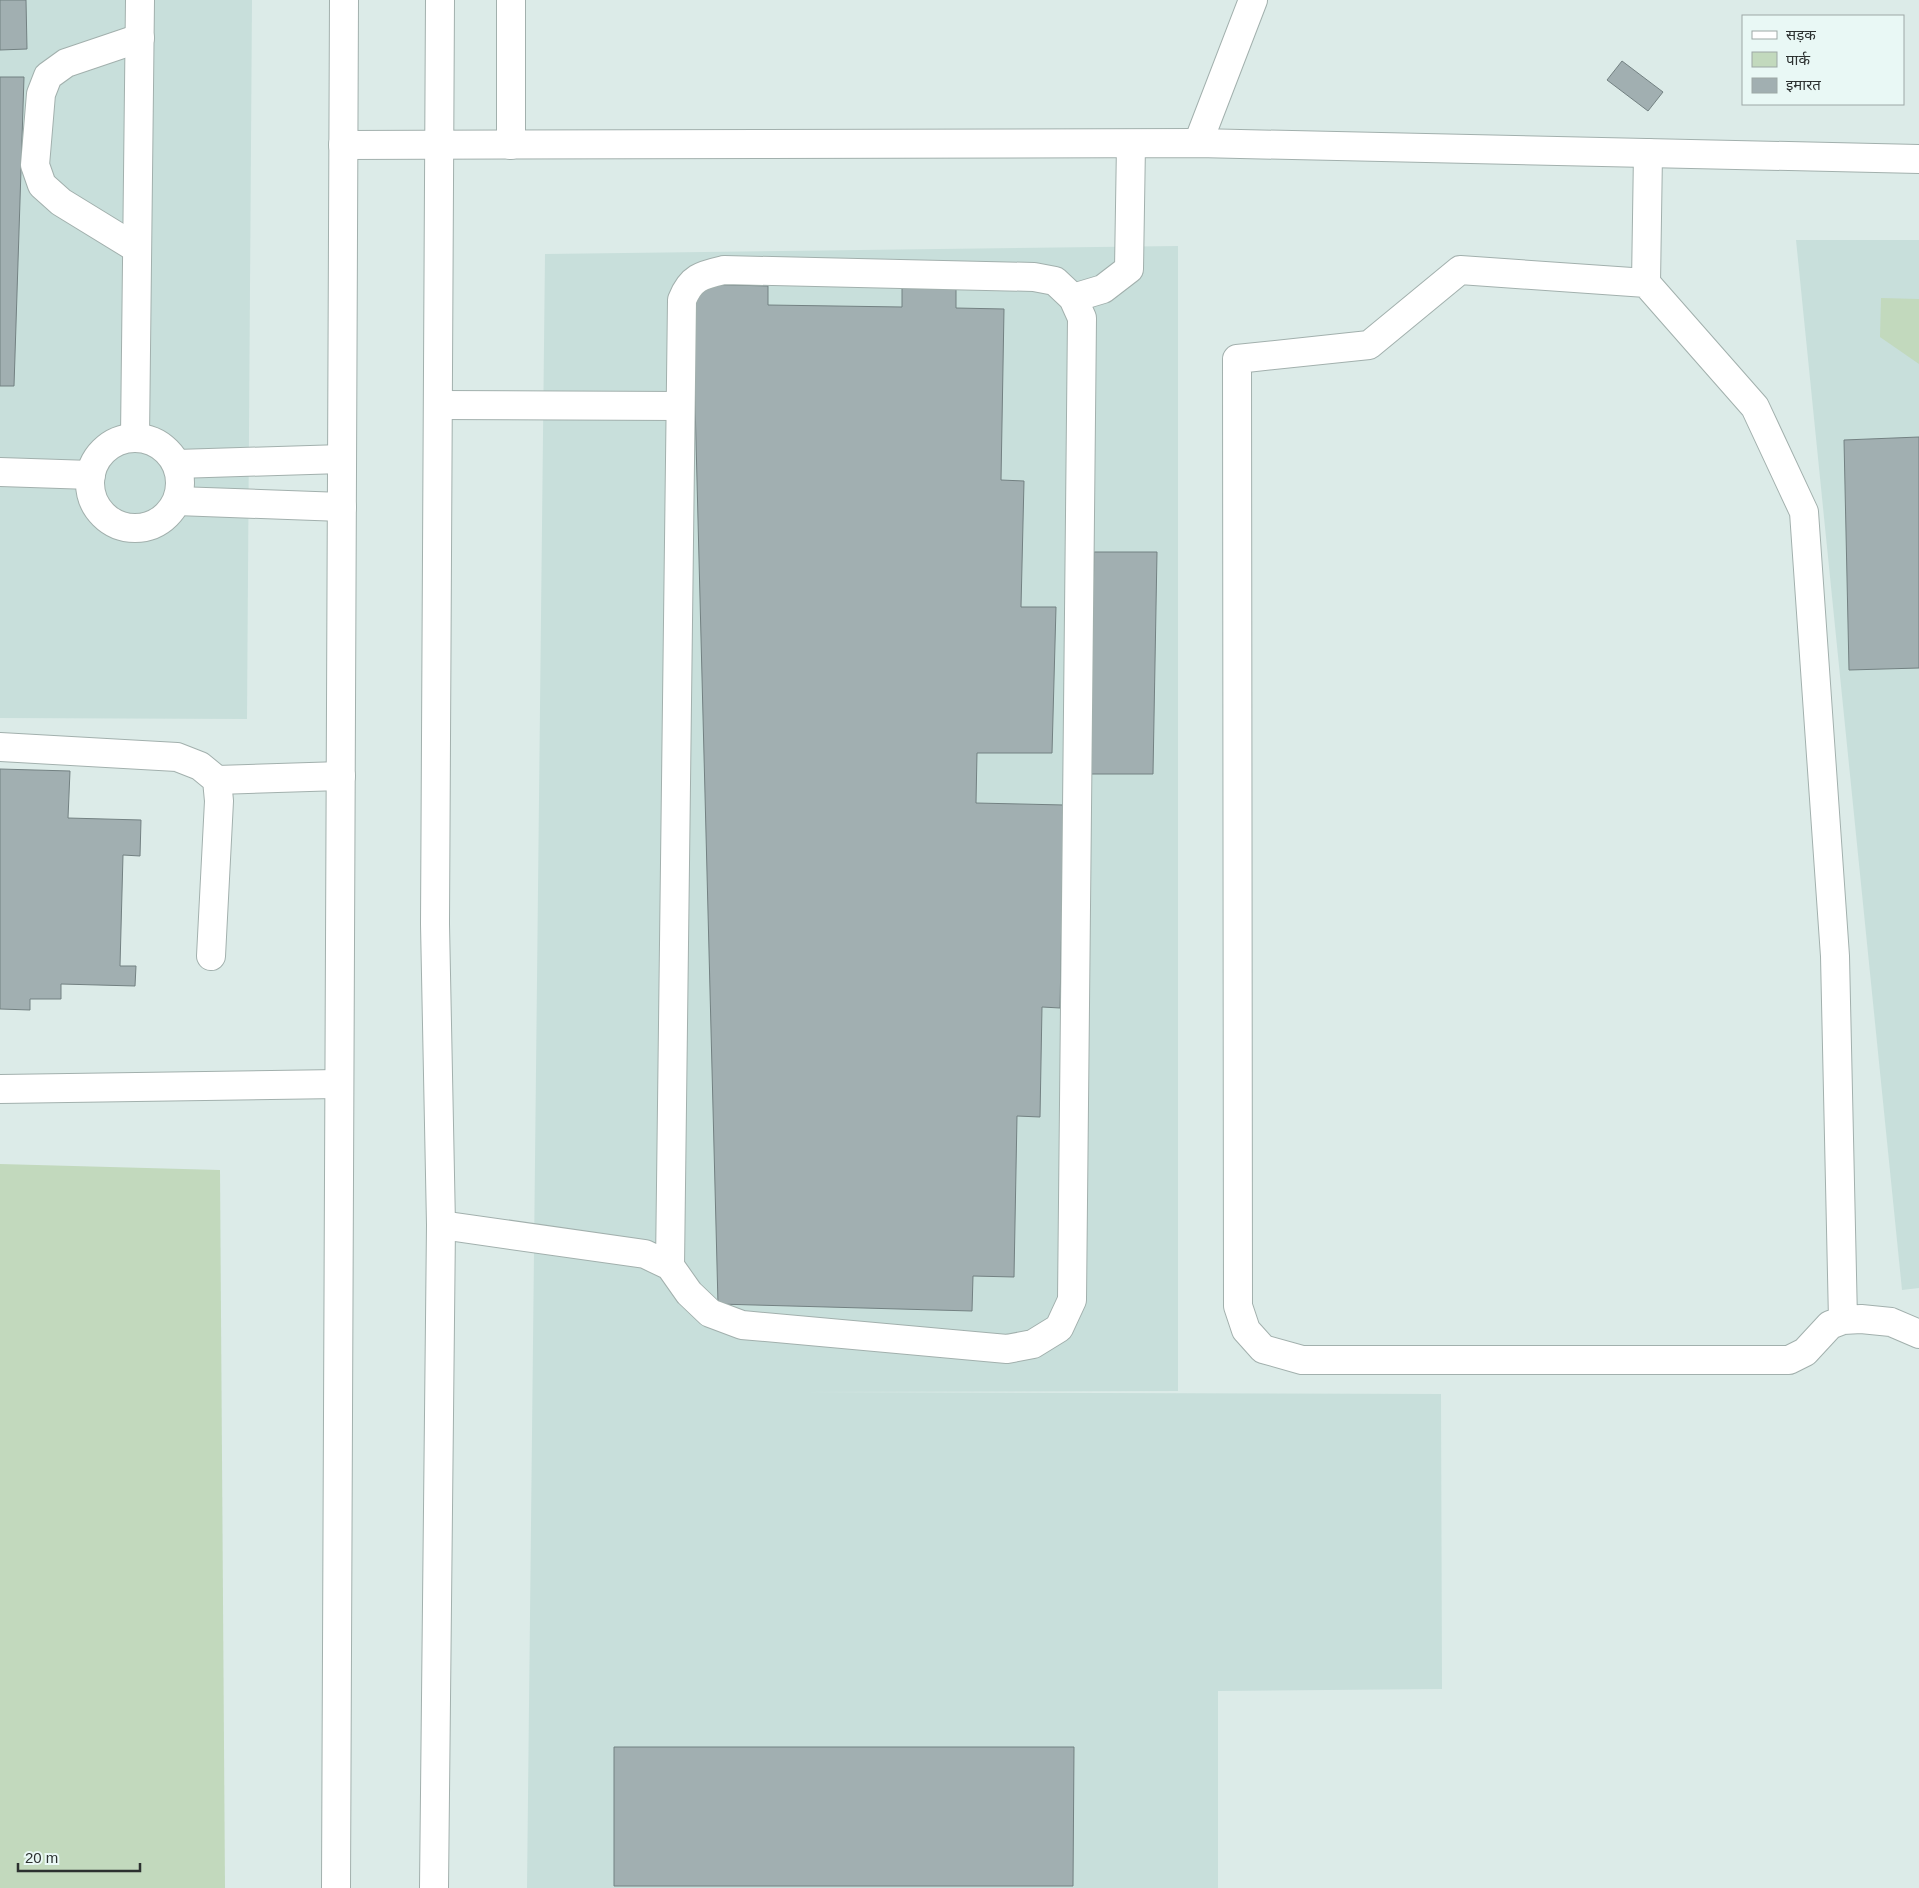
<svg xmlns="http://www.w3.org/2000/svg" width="1919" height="1888" viewBox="0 0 1919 1888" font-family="Helvetica,'Noto Sans Devanagari',sans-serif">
	<rect width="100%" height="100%" fill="#dcebe8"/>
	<g fill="#c8dfdb">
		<polygon points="0,0 252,0 247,719 0,718"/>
		<polygon points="1796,240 1919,240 1919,1288 1902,1290"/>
		<polygon points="1178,246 1178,1391 801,1392 1441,1394 1442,1689 1218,1691 1218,1888 527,1888 545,254"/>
	</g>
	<g fill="#c2d9bd">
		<polygon points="1881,298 1919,299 1919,364 1880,337"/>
		<polygon points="0,1164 220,1170 225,1888 0,1888"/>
	</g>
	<g fill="#a1afb1" stroke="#738182">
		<polygon points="0,0 26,0 27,49 0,50"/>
		<polygon points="1622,61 1663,92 1648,111 1607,80"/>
		<polygon points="0,77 24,77 14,386 0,386"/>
		<polygon points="692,284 768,286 768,305 902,307 902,288 956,289 956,308 1004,309 1001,480 1024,481 1021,607 1056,607 1052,753 977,753 976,803 1064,805 1060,1008 1042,1007 1040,1117 1017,1116 1014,1277 973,1276 972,1311 718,1304"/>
		<polygon points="1919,437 1919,668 1849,670 1844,440"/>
		<polygon points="1094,552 1157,552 1153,774 1090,774"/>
		<polygon points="0,769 70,771 68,818 141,820 140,856 123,855 120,966 136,966 135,986 61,984 61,999 30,999 30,1010 0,1009"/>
		<polygon points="614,1747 1074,1747 1073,1886 614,1886"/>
	</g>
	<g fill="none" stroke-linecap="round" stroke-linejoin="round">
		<g stroke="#a2b0ad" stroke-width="30">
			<g id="minor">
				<polyline points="511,0 511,145"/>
				<polyline points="1198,143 1253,0"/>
				<polyline points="343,145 1198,143 1919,159"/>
				<polyline points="136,248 61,202 42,185 35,165 41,94 48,76 66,63 140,38"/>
				<polyline points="1646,283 1648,153"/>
				<polyline points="1073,298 1103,289 1129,269 1131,144"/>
				<polyline points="438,405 679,406"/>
				<circle cx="135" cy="483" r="45"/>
				<polyline points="135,438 140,0"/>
				<polyline points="177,464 342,459"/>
				<polyline points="0,472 91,475"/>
				<polyline points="177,501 342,507"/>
				<polyline points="0,747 177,757 200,766 217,780 219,801 211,956"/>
				<polyline points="217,780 341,776"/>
				<polyline points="0,1089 339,1084"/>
				<path d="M441,1225L645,1254L670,1266L689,1293L710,1313L742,1325L1007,1349L1033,1344L1059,1328L1072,1300L1082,318L1073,298L1055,281L1034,277L724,270C702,275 691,277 682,300L670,1266"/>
				<polyline points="1843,1320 1835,956 1804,512 1755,407 1646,283 1460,270 1369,345 1237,359 1238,1306 1246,1330 1263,1349 1302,1360 1789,1360 1805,1352 1830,1325 1843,1320 1861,1319 1891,1322 1919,1334"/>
				<polyline points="336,1888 344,0"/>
				<polyline points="434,1888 441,1225 435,924 440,0"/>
			</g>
		</g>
		<use href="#minor" stroke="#fff" stroke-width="28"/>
	</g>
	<rect x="1742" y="15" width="162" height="90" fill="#e9f8f5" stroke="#9da8a6"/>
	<rect x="1752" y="31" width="25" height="8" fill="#ffffff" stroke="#9da8a6"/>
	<text x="1786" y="40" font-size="15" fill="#2c3130">सड़क</text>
	<rect x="1752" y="52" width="25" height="15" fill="#c2d9bd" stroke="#9da8a6"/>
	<text x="1786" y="65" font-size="15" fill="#2c3130">पार्क</text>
	<rect x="1752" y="78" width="25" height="15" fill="#a1afb1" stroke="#9da8a6"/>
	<text x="1786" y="90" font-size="15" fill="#2c3130">इमारत</text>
	<path d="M18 1863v8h122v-8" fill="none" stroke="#2c3130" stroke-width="2.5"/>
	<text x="25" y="1863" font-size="15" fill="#2c3130" stroke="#e9f8f5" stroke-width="4" paint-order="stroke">20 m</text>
</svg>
